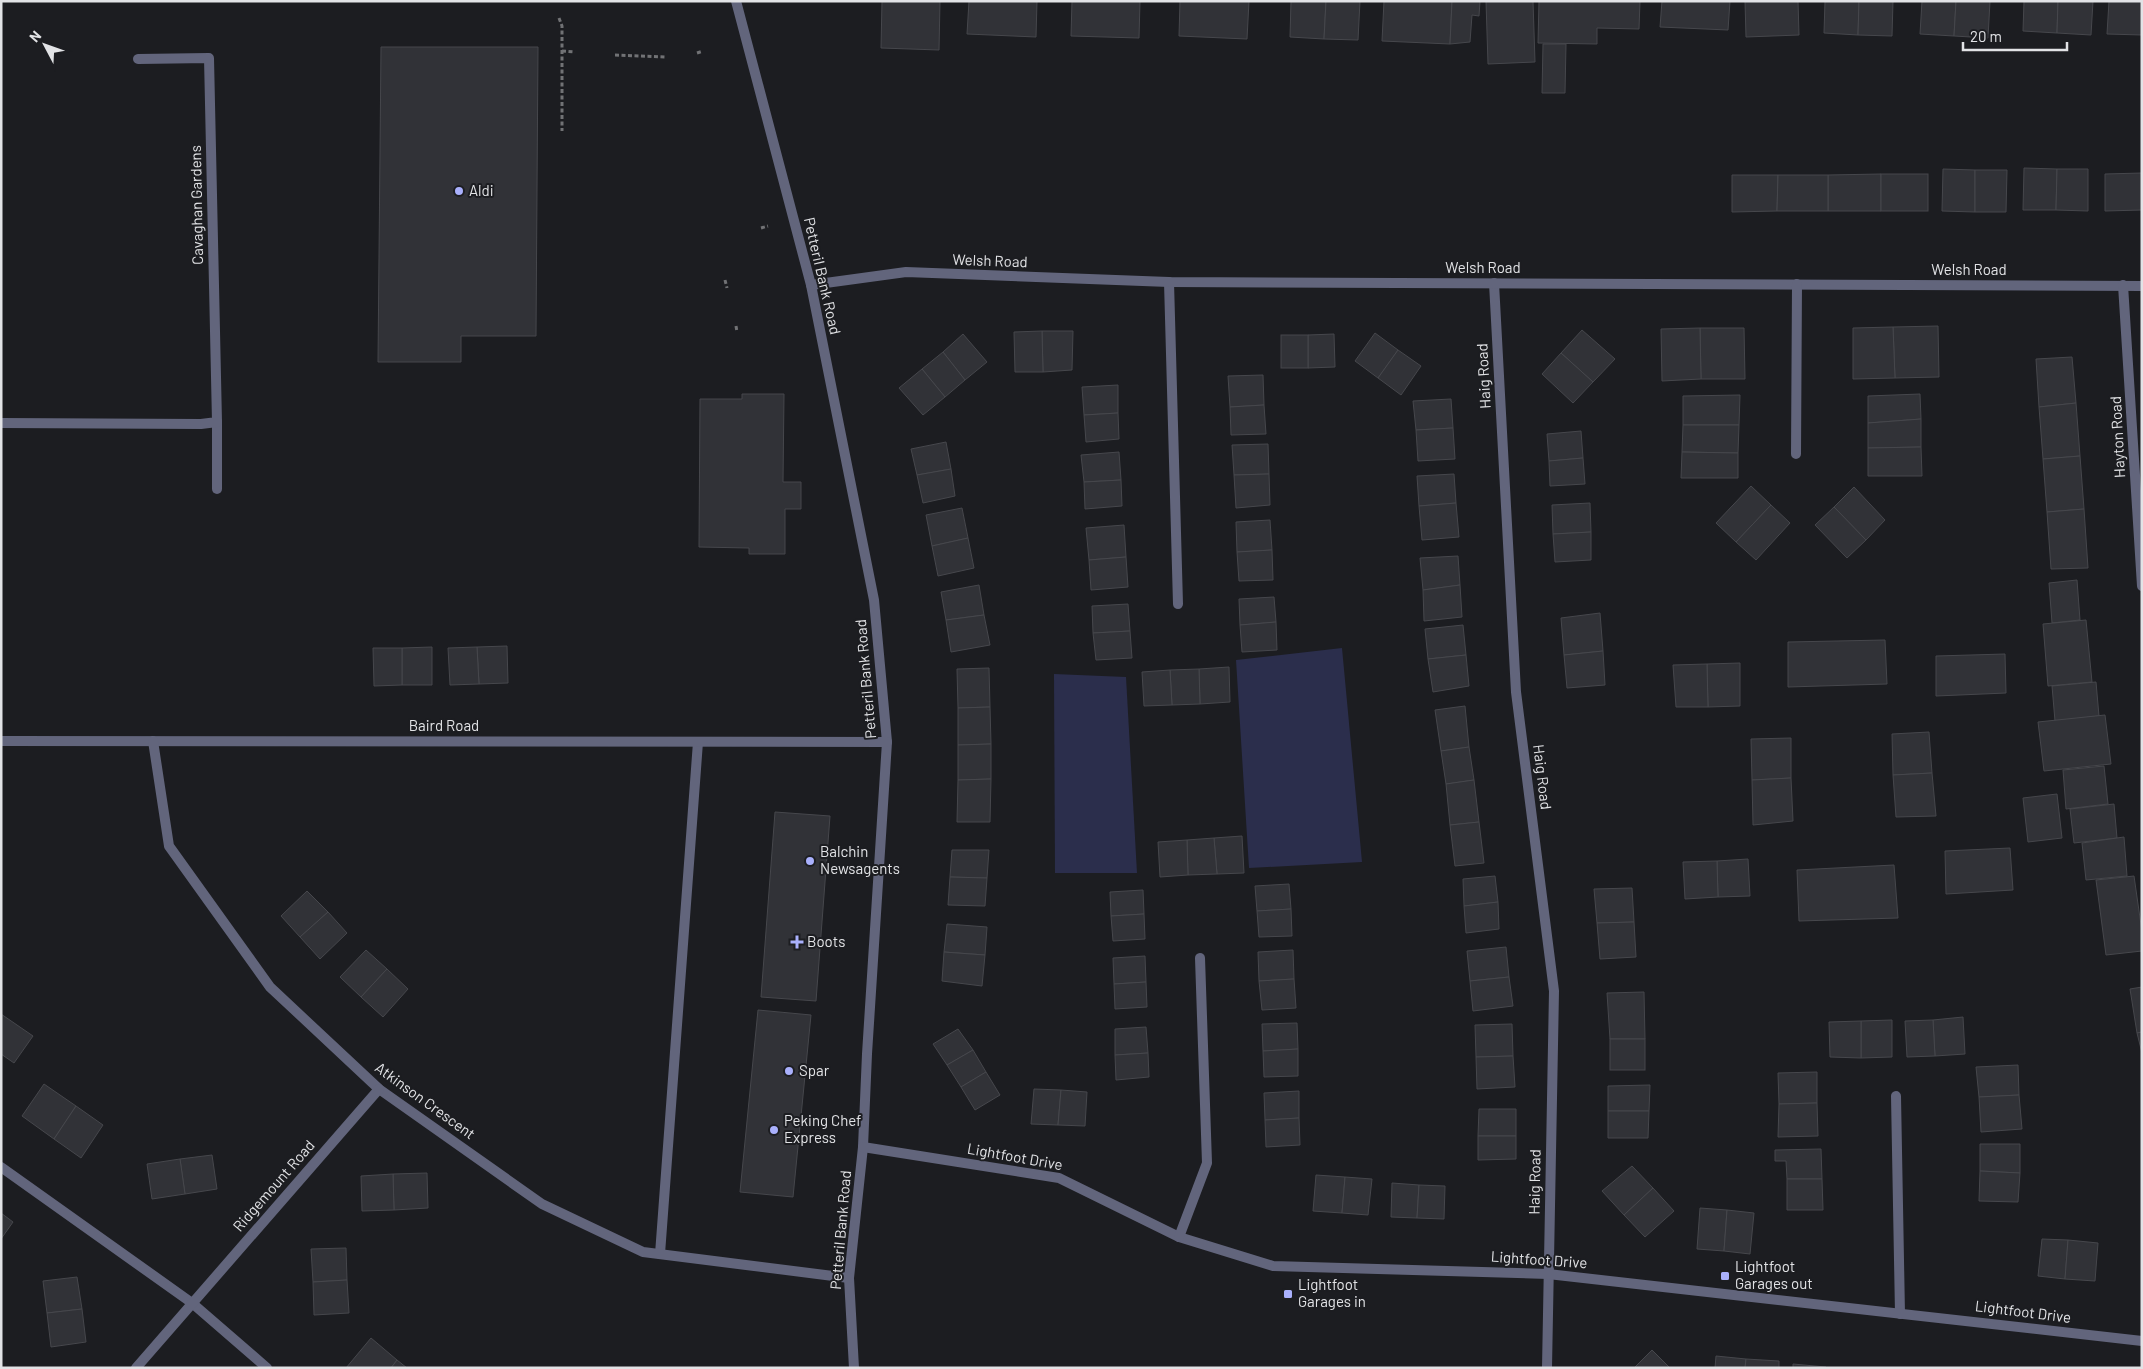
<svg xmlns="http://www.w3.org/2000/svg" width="2143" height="1369" viewBox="0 0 2143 1369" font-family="Barlow,sans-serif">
	<rect width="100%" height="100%" fill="#1c1d21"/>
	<g fill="#2b2e4c">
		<polygon points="1342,648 1362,862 1249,868 1236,660"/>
		<polygon points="1054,674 1126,677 1137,873 1055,873"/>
	</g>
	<g fill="#313237" stroke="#46474c">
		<polygon points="882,1 940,1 939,50 881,48"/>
		<polygon points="969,1 1037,1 1036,37 967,34"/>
		<polygon points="1072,1 1140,1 1139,38 1071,36"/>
		<polygon points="1180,1 1249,1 1247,39 1179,36"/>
		<polygon points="1291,1 1326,1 1324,39 1290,37"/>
		<polygon points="1326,1 1360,1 1358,40 1324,39"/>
		<polygon points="1384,1 1452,1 1450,44 1382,41"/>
		<polygon points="1452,1 1480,1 1479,16 1472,15 1470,42 1450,44"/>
		<polygon points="1486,1 1533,1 1535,62 1488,64"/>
		<polygon points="1539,1 1640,1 1639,29 1597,28 1597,44 1538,43"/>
		<polygon points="1662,1 1730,1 1728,30 1660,27"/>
		<polygon points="1745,1 1798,1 1799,35 1746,37"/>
		<polygon points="1825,1 1859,1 1858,35 1824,33"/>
		<polygon points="1859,1 1893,1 1892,36 1858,35"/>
		<polygon points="1922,1 1956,1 1954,36 1920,34"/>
		<polygon points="1956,1 1990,1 1988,38 1954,36"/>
		<polygon points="2024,1 2058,1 2057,33 2023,31"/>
		<polygon points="2058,1 2093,1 2091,35 2057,33"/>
		<polygon points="2109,1 2142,1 2142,35 2107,34"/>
		<polygon points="1543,44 1566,44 1565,93 1542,93"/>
		<polygon points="381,47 538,47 536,336 461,336 461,362 378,362"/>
		<polygon points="2024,168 2057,169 2056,210 2023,210"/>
		<polygon points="1943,169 1975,170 1975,212 1942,211"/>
		<polygon points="2057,169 2088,169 2088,211 2056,210"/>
		<polygon points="1975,170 2007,170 2006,212 1975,212"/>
		<polygon points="2142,173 2142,210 2105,211 2105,174"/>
		<polygon points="1881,174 1881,211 1828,211 1828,175"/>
		<rect x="1881" y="174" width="47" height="37"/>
		<polygon points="1732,175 1778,175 1777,211 1732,212"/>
		<polygon points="1778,175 1828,175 1828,211 1777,211"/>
		<polygon points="1938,326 1939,377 1895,378 1893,327"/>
		<polygon points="1893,327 1895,378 1853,379 1853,328"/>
		<polygon points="1700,328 1744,328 1745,379 1701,379"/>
		<polygon points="1700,328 1701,379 1662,381 1661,329"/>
		<polygon points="1582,330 1615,359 1593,382 1561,353"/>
		<polygon points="1042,331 1073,331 1072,370 1043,372"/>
		<polygon points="1042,331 1043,372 1015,372 1014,332"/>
		<polygon points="1375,333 1398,350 1378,378 1355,361"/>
		<polygon points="963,334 987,362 965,380 943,352"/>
		<polygon points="1334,334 1335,367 1308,368 1308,335"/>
		<rect x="1281" y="335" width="27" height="33"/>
		<polygon points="1398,350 1421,366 1401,395 1378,378"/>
		<polygon points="943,352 965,380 945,397 922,369"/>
		<polygon points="1561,353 1593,382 1573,403 1542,374"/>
		<polygon points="2072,357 2076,403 2039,407 2036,359"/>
		<polygon points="922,369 945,397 923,415 899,388"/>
		<polygon points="1263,375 1264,405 1230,407 1228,376"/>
		<polygon points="1118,385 1118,413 1084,415 1082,387"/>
		<polygon points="742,394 784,394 783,482 801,482 801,509 785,509 785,554 749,554 749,548 699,547 700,399 742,399"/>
		<polygon points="1920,394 1921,419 1868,423 1868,396"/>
		<polygon points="1740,395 1739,425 1683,425 1683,396"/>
		<polygon points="1451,399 1453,428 1416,430 1413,401"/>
		<polygon points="2076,403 2080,456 2043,459 2039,407"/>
		<polygon points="1264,405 1266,434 1231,435 1230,407"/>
		<polygon points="1118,413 1119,439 1086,442 1084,415"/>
		<polygon points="1921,419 1921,447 1868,448 1868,423"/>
		<polygon points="1683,425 1739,425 1738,453 1682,452"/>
		<polygon points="1453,428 1455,459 1418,461 1416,430"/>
		<polygon points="1581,431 1583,458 1549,461 1547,434"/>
		<polygon points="946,442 951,469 917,475 911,449"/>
		<polygon points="1268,444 1269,474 1234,475 1232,445"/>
		<polygon points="1921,447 1922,476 1868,476 1868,448"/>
		<polygon points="1119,452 1121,480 1084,482 1081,455"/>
		<polygon points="1682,452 1738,453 1738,478 1681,478"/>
		<polygon points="2080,456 2084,509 2047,512 2043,459"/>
		<polygon points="1583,458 1585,484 1550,486 1549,461"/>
		<polygon points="951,469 955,496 923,503 917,475"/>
		<polygon points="1269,474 1270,505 1236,508 1234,475"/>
		<polygon points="1454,474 1456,503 1419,506 1417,476"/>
		<polygon points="1121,480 1122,506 1085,509 1084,482"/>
		<polygon points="1751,486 1771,505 1736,542 1716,523"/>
		<polygon points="1854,487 1885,520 1866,540 1834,507"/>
		<polygon points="1456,503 1459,537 1422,540 1419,506"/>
		<polygon points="1590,503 1591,532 1553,534 1552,505"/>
		<polygon points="1771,505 1790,523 1756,560 1736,542"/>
		<polygon points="1834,507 1866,540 1847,558 1815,525"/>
		<polygon points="962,508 968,538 932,546 926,515"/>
		<polygon points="2084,509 2088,568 2051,569 2047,512"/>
		<polygon points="1270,520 1272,550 1237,552 1236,522"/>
		<polygon points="1124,525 1126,557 1089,560 1086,528"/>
		<polygon points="1591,532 1591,560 1555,562 1553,534"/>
		<polygon points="968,538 974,568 938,576 932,546"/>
		<polygon points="1272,550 1273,580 1239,581 1237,552"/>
		<polygon points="1458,556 1460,585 1423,590 1420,558"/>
		<polygon points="1126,557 1128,587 1091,590 1089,560"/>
		<polygon points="2077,580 2080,620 2052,623 2049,583"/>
		<polygon points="979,585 984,615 946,620 941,592"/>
		<polygon points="1460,585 1462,617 1424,621 1423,590"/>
		<polygon points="1274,597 1276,622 1240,625 1239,599"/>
		<polygon points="1128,604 1130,631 1093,633 1092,606"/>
		<polygon points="1600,613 1603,651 1564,655 1561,618"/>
		<polygon points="984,615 990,645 951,652 946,620"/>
		<polygon points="2086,620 2092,682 2048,686 2043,624"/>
		<polygon points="1276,622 1277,650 1242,652 1240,625"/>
		<polygon points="1463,625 1466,655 1428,659 1425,629"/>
		<polygon points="1130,631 1132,658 1096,660 1093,633"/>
		<polygon points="1885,640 1887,684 1788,687 1788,642"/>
		<polygon points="507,646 508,683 479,684 477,647"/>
		<polygon points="432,647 432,685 402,685 402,648"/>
		<polygon points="477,647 479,684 450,685 448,648"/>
		<polygon points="373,648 402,648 402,685 374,686"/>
		<polygon points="1603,651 1605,685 1567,688 1564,655"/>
		<polygon points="2005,654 2006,693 1936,696 1936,656"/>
		<polygon points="1466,655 1469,686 1433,692 1428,659"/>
		<polygon points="1740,663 1740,706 1708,707 1707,664"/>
		<polygon points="1707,664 1708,707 1676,707 1673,665"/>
		<polygon points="1229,667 1230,702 1200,704 1199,669"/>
		<polygon points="989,668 990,707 958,708 957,669"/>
		<polygon points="1199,669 1200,704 1172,705 1170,670"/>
		<polygon points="1170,670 1172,705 1144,706 1142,672"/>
		<polygon points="2096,682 2099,716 2055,721 2052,686"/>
		<polygon points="1465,706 1469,747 1441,751 1435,710"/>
		<polygon points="990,707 991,744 958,745 958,708"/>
		<polygon points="2105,715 2111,764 2044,771 2038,722"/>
		<polygon points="1929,732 1932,773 1893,775 1892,734"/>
		<polygon points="1791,738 1791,778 1752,780 1751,739"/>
		<polygon points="991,744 991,779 958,780 958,745"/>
		<polygon points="1469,747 1474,780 1446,784 1441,751"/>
		<polygon points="2104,766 2108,804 2066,809 2063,770"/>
		<polygon points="1932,773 1936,816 1896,817 1893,775"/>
		<polygon points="1791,778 1793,821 1753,825 1752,780"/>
		<polygon points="991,779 990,822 957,822 958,780"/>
		<polygon points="1474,780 1479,822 1450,825 1446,784"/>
		<polygon points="2057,794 2062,838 2028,842 2023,798"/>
		<polygon points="2114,804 2117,838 2074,843 2070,809"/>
		<polygon points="775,812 830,816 816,1001 761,997"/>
		<polygon points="1479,822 1484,863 1455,866 1450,825"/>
		<polygon points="1242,836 1244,873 1217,874 1214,838"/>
		<polygon points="2124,837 2127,876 2086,880 2082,843"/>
		<polygon points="1214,838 1217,874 1188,875 1187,840"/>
		<polygon points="1187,840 1188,875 1160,877 1158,842"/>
		<polygon points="2010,848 2013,890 1946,894 1945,851"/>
		<polygon points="952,850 989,850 987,878 950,877"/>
		<polygon points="1748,859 1750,896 1718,897 1717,861"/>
		<polygon points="1717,861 1718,897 1685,899 1683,862"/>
		<polygon points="1894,865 1898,918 1799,921 1797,870"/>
		<polygon points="1495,876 1498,902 1464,906 1463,879"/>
		<polygon points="2134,876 2142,932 2142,951 2106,955 2096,880"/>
		<polygon points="950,877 987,878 985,906 948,905"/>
		<polygon points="1289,884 1291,909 1257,911 1255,886"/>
		<polygon points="1632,888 1634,922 1597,923 1594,889"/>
		<polygon points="1143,890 1144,914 1111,916 1110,892"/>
		<polygon points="307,891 328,912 300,937 281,916"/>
		<polygon points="1498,902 1499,929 1466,933 1464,906"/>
		<polygon points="1291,909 1292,936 1259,937 1257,911"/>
		<polygon points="328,912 347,933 320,959 300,937"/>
		<polygon points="1144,914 1145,939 1113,941 1111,916"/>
		<polygon points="1634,922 1636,957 1600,959 1597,923"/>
		<polygon points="947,924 987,927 985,955 944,952"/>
		<polygon points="1506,947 1509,977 1470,981 1467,951"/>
		<polygon points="366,950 387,969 361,997 340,977"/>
		<polygon points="1293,950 1294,979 1259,981 1258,952"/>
		<polygon points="944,952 985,955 982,986 942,981"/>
		<polygon points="1145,956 1146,982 1114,984 1113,958"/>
		<polygon points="387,969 408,989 383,1017 361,997"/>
		<polygon points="1509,977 1513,1006 1473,1011 1470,981"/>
		<polygon points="1294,979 1296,1008 1262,1010 1259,981"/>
		<polygon points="1146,982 1147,1007 1115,1009 1114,984"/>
		<polygon points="2142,987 2142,1032 2137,1033 2130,989"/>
		<polygon points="1644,992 1645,1039 1610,1039 1607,993"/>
		<polygon points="758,1010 811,1015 793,1197 740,1192"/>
		<polygon points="1,1014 33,1036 14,1063 1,1054"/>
		<polygon points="1963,1017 1965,1054 1935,1056 1933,1020"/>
		<polygon points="1892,1020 1892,1057 1861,1058 1861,1021"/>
		<polygon points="1933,1020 1935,1056 1907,1057 1905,1021"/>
		<polygon points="1861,1021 1861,1058 1830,1057 1829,1022"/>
		<polygon points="1297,1023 1298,1049 1263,1051 1262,1024"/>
		<polygon points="1512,1024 1513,1056 1476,1057 1475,1025"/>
		<polygon points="1146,1027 1148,1053 1115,1055 1115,1029"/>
		<polygon points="958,1029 973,1050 947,1065 933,1044"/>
		<polygon points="2142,1032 2142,1053 2137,1033"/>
		<rect x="1610" y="1039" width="35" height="31"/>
		<polygon points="1298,1049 1298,1076 1264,1077 1263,1051"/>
		<polygon points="973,1050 986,1072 961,1087 947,1065"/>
		<polygon points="1148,1053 1149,1077 1116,1080 1115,1055"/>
		<polygon points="1513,1056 1515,1087 1477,1089 1476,1057"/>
		<polygon points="2018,1065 2019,1095 1979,1097 1976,1067"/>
		<polygon points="986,1072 1000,1095 975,1110 961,1087"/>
		<polygon points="1817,1072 1817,1103 1779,1104 1778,1073"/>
		<polygon points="44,1084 76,1106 54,1139 22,1116"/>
		<polygon points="1650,1085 1649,1111 1608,1111 1608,1086"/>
		<polygon points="1034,1089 1061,1090 1058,1125 1031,1124"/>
		<polygon points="1061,1090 1087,1092 1085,1126 1058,1125"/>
		<polygon points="1299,1091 1299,1118 1265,1120 1264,1093"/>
		<polygon points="2019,1095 2022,1129 1981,1132 1979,1097"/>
		<polygon points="1817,1103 1818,1136 1778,1137 1779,1104"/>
		<polygon points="76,1106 103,1125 81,1158 54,1139"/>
		<polygon points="1479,1109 1516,1109 1516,1136 1478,1136"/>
		<polygon points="1608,1111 1649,1111 1648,1138 1608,1138"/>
		<polygon points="1299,1118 1300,1145 1266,1147 1265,1120"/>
		<polygon points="1478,1136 1516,1136 1516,1159 1478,1160"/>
		<polygon points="1980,1144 2020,1144 2020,1173 1980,1171"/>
		<polygon points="1821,1149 1822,1179 1787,1179 1786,1161 1775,1161 1775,1150"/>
		<polygon points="212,1155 217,1189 185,1194 180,1159"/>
		<polygon points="180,1159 185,1194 152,1199 147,1164"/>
		<polygon points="1632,1166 1653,1188 1624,1215 1602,1191"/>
		<polygon points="1980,1171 2020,1173 2018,1202 1979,1201"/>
		<polygon points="427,1173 428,1208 394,1210 393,1174"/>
		<polygon points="393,1174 394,1210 362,1211 361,1176"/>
		<polygon points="1316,1175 1345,1177 1342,1213 1313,1211"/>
		<polygon points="1345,1177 1372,1179 1368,1215 1342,1213"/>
		<polygon points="1787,1179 1822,1179 1823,1210 1787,1210"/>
		<polygon points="1392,1183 1419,1185 1417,1218 1391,1217"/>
		<polygon points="1419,1185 1445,1186 1444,1219 1417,1218"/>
		<polygon points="1653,1188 1674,1211 1645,1237 1624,1215"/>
		<polygon points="1700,1208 1727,1210 1724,1251 1697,1249"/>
		<polygon points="1727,1210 1754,1213 1750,1254 1724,1251"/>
		<polygon points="1,1213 13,1222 1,1239"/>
		<polygon points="2042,1239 2068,1240 2065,1279 2038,1276"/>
		<polygon points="2068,1240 2098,1243 2095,1281 2065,1279"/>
		<polygon points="346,1248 347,1280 313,1282 311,1249"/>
		<polygon points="77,1277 82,1309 47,1313 43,1281"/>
		<polygon points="347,1280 349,1313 314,1315 313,1282"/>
		<polygon points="82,1309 86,1342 51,1347 47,1313"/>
		<polygon points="371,1338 397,1360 391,1368 346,1368"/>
		<polygon points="1652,1350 1670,1368 1634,1368"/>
		<polygon points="1716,1356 1746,1359 1745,1368 1715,1368"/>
		<polygon points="1746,1359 1779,1361 1779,1368 1745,1368"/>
		<polygon points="397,1360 407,1368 391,1368"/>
		<polygon points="1793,1364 1826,1367 1826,1368 1793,1368"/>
	</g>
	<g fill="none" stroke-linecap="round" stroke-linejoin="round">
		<g stroke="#717275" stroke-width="3" stroke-dasharray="4 2.5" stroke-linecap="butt">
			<polyline points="559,18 562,26 562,131"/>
			<polyline points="562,51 575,52"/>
			<polyline points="697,53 703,51"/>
			<polyline points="615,55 666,57"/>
			<polyline points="761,228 768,226"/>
			<polyline points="725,280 727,288"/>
			<polyline points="736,326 737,332"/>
		</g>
		<polyline stroke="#62657c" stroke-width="10" points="660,1254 698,742"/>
		<g stroke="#62657c" stroke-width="10">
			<polyline points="736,1 811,285 874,600 887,742 867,1054 863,1147 849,1278 854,1368"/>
			<polyline points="1169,282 1178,604"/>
			<polyline points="1494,283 1516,692 1554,991 1547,1368"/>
			<polyline points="811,285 906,272 1169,282 2142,286"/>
			<polyline points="2123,285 2142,586"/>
			<polyline points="217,422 217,489"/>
			<polyline points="1,423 201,424 217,422 209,58 138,59"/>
			<polyline points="1796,454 1797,284"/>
			<polyline points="1,741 887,742"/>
			<polyline points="153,741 169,846 270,987 379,1089 542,1204 643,1252 849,1278"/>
			<polyline points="1896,1096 1900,1314"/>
			<polyline points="863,1147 1059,1178 1179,1237 1273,1266 1548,1274 2142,1341"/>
			<polyline points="1,1167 192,1303 267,1368"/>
			<polyline points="1179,1237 1207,1163 1200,958"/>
			<polyline points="136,1368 379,1089"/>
		</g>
	</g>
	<g fill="#a9b0fc" stroke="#1c1d21" stroke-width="2">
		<circle cx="459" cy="191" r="5"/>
		<circle cx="810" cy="861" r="5"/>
		<path d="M794.5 934.5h5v5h5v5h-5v5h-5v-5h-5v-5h5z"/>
		<circle cx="789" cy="1071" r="5"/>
		<circle cx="774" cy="1130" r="5"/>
		<rect x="1720" y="1271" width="10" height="10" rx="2.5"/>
		<rect x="1283" y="1289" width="10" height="10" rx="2.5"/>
	</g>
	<g text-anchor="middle" stroke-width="4" stroke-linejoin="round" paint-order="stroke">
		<g font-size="15" fill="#e2e3e6" stroke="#1c1d21" text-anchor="start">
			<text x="469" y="196">Aldi</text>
			<text x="820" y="857">Balchin<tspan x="820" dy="17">Newsagents</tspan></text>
			<text x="807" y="947">Boots</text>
			<text x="799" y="1076">Spar</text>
			<text x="784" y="1126">Peking Chef<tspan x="784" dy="17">Express</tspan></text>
			<text x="1735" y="1272">Lightfoot<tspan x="1735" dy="17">Garages out</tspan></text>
			<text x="1298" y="1290">Lightfoot<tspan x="1298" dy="17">Garages in</tspan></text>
		</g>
		<g font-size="15" fill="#e2e3e6" stroke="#1c1d21">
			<text transform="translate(197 205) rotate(-91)" y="5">Cavaghan Gardens</text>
			<text transform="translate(990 261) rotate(2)" y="5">Welsh Road</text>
			<text x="1483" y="273">Welsh Road</text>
			<text x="1969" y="275">Welsh Road</text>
			<text transform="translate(822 276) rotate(77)" y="5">Petteril Bank Road</text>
			<text transform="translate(1484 376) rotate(-93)" y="5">Haig Road</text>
			<text transform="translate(2118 437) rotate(-93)" y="5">Hayton Road</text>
			<text transform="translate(866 679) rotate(-95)" y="5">Petteril Bank Road</text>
			<text x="444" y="731">Baird Road</text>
			<text transform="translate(1542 777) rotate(83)" y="5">Haig Road</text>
			<text transform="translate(425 1101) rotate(36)" y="5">Atkinson Crescent</text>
			<text transform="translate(1015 1157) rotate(10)" y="5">Lightfoot Drive</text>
			<text transform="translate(1535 1182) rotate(-89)" y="5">Haig Road</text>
			<text transform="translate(274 1186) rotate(-49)" y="5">Ridgemount Road</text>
			<text transform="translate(841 1230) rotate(-85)" y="5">Petteril Bank Road</text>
			<text transform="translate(1539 1260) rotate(4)" y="5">Lightfoot Drive</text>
			<text transform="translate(2023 1312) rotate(7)" y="5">Lightfoot Drive</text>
		</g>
	</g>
	<rect width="2143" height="1369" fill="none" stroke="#e2e3e6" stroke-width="5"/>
	<g transform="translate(45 45) rotate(311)" stroke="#1c1d21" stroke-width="4" paint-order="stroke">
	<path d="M0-4L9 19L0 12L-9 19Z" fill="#e2e3e6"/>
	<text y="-8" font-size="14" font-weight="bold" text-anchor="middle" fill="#e2e3e6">N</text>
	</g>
	<path d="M1963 42v8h104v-8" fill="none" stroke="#e2e3e6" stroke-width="2.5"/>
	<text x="1970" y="42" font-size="15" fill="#e2e3e6" stroke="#1c1d21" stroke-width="4" paint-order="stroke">20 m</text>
</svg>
